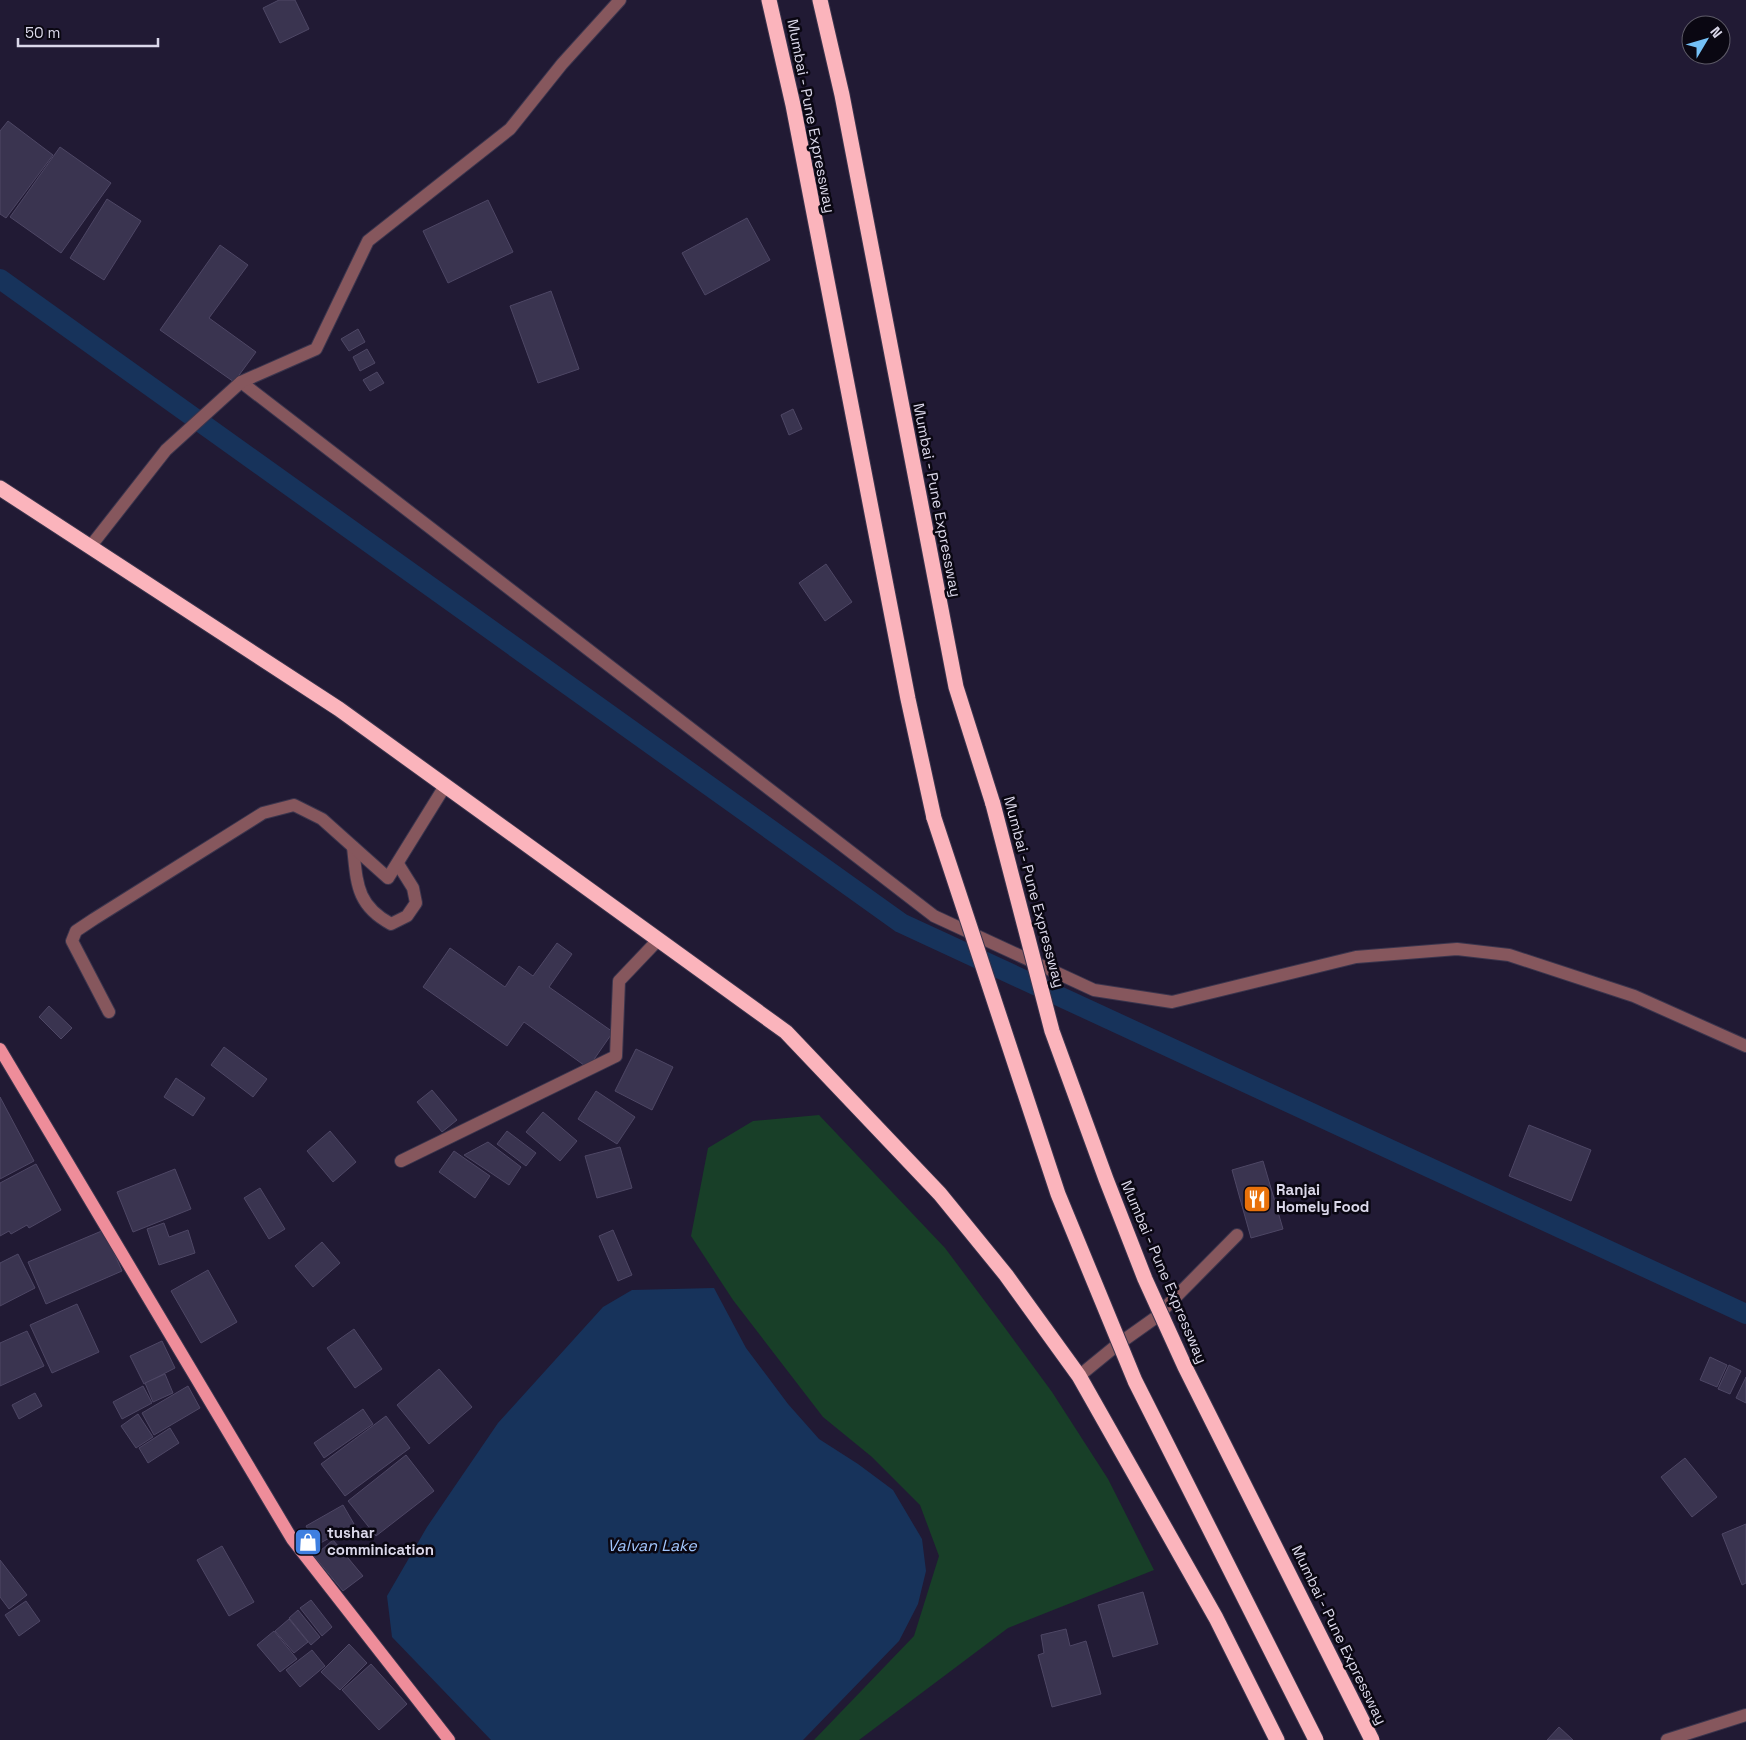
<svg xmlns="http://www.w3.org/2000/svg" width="1746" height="1740" viewBox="0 0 1746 1740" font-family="'Space Grotesk',sans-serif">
	<rect width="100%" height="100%" fill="#211a34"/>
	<polygon fill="#183f28" points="819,1115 945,1248 1005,1328 1052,1392 1108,1479 1154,1570 1008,1628 859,1740 814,1740 914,1636 939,1556 920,1505 872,1457 823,1417 733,1300 691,1236 708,1148 753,1121"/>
	<polygon fill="#17335b" points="714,1288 746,1348 788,1404 819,1439 858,1464 893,1490 922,1539 926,1571 918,1604 899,1641 803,1740 491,1740 392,1637 387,1596 427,1527 498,1423 603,1307 632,1290"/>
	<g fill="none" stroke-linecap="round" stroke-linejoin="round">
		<polyline stroke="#17335b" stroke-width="20" points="0,279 901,923 1746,1314"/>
	</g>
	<g fill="#3a3450" stroke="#4e4765">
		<polygon points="279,0 295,0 309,29 280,43 263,8"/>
		<polygon points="8,121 53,155 6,218 0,214 0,131"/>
		<polygon points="60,147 111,183 61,253 10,217"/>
		<polygon points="107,199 141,221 104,280 70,258"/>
		<polygon points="488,200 513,252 448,283 423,231"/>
		<polygon points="747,218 770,260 705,295 682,253"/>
		<polygon points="220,245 248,265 209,318 256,352 234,382 160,330"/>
		<polygon points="551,291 579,369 538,383 510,306"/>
		<polygon points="358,329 365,342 349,351 341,339"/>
		<polygon points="367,349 375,363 360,371 353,357"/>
		<polygon points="377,372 384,383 370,391 363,380"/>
		<polygon points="793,409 802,429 789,435 781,415"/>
		<polygon points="826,564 852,602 825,621 799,583"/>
		<polygon points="557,943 572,954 549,987 613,1032 588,1068 524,1022 507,1046 423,987 450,948 505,987 519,966 533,976"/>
		<polygon points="49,1006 72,1028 61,1039 39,1017"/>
		<polygon points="224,1047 267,1079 253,1097 211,1065"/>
		<polygon points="636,1049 673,1067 652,1110 615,1091"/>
		<polygon points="176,1078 205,1098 193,1116 164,1097"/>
		<polygon points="432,1090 457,1120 442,1132 417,1102"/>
		<polygon points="596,1091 635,1117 617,1144 578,1119"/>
		<polygon points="0,1097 34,1161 0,1179"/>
		<polygon points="543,1112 577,1141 560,1161 526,1132"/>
		<polygon points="1529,1125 1591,1150 1571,1201 1509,1176"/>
		<polygon points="330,1131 356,1162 333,1182 307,1151"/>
		<polygon points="507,1131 536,1153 526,1166 497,1144"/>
		<polygon points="488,1142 521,1167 509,1185 464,1155"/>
		<polygon points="620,1147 632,1188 597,1198 585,1156"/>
		<polygon points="454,1151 490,1176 475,1198 439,1172"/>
		<polygon points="1263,1161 1283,1229 1251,1238 1232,1170"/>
		<polygon points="36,1164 61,1210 29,1228 27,1225 11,1234 9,1231 0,1236 0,1183"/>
		<polygon points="175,1169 191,1209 133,1232 117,1192"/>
		<polygon points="260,1188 285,1229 269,1239 244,1198"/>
		<polygon points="164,1223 169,1237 188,1230 195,1253 159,1265 147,1229"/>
		<polygon points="104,1230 122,1271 46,1304 28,1262"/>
		<polygon points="613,1230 632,1275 618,1281 599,1236"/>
		<polygon points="322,1242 340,1263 313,1287 295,1266"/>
		<polygon points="18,1254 35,1288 0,1306 0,1263"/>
		<polygon points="208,1270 237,1322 201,1343 171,1291"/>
		<polygon points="77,1304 99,1352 52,1373 30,1325"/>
		<polygon points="354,1329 382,1369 355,1388 327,1348"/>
		<polygon points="27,1331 44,1366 0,1386 0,1343"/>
		<polygon points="162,1341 175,1368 144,1384 130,1356"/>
		<polygon points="1710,1357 1727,1365 1717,1387 1700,1380"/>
		<polygon points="1729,1365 1741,1371 1730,1394 1718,1389"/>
		<polygon points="439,1369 472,1407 429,1444 397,1405"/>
		<polygon points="165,1374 173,1393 153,1402 145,1383"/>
		<polygon points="1746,1377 1746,1403 1736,1398"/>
		<polygon points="143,1386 152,1403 122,1419 113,1402"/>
		<polygon points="188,1386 200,1408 154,1435 142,1413"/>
		<polygon points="35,1393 42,1406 19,1419 12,1405"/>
		<polygon points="363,1409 373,1424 324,1458 314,1443"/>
		<polygon points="138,1414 153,1437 136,1448 121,1426"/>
		<polygon points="386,1416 410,1448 345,1496 321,1464"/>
		<polygon points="170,1428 179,1443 148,1463 139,1448"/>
		<polygon points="406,1455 434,1491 376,1536 348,1501"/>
		<polygon points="1685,1458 1717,1497 1692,1517 1661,1477"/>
		<polygon points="343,1505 354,1524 317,1545 306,1526"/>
		<polygon points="1746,1524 1746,1583 1742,1585 1722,1534"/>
		<polygon points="333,1540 363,1576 343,1591 314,1556"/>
		<polygon points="222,1546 254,1602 229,1616 197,1560"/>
		<polygon points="0,1560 27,1595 9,1609 0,1597"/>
		<polygon points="1143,1592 1158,1644 1113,1657 1098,1605"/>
		<polygon points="311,1600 332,1627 322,1636 300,1608"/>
		<polygon points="26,1601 40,1621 19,1636 5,1615"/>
		<polygon points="298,1610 320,1637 311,1645 289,1618"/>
		<polygon points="289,1619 308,1642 294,1653 275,1631"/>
		<polygon points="1066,1629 1070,1646 1086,1641 1101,1694 1052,1707 1038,1655 1044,1653 1041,1635"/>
		<polygon points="274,1631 297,1659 280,1672 257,1645"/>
		<polygon points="349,1644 367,1663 340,1690 321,1672"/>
		<polygon points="312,1650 325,1666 300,1687 286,1670"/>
		<polygon points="371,1664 407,1704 379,1730 342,1690"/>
		<polygon points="1559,1727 1573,1740 1547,1740"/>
	</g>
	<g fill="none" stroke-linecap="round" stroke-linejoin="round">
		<g stroke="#3b354d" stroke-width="14">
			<g id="minor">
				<polyline points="241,382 934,916 1094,990 1172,1002 1356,957 1457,949 1509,955 1634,996 1746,1046"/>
				<polyline points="90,547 166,450 241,382 316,349 368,241 510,129 562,64 620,0"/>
				<path d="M353,847C357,883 356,905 391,924L407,916L416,903L413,888L398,864"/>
				<polyline points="109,1012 72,941 76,931 94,919 263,813 294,805 322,819 388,878 445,786"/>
				<polyline points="401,1161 616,1056 619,981 658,940"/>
				<polyline points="1079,1376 1117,1345 1155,1318 1237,1235"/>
				<polyline points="1667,1740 1746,1715"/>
			</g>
		</g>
		<g stroke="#3b354d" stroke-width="14">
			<polyline id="major" points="0,1049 292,1539 449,1740"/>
		</g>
		<g stroke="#3b354d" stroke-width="17">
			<g id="highway">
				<polyline points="769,0 793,105 908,699 934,818"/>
				<polyline points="820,0 842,95 956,687 993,804"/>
				<polyline points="0,488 339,709 786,1032 940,1194 1006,1275 1079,1376 1216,1618 1277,1740"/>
			</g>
		</g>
		<use href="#minor" stroke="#86575d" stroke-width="12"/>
		<use href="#major" stroke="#ee8d9a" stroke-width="12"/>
		<use href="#highway" stroke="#fbb4bc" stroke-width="15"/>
		<g stroke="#3b354d" stroke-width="17" stroke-linecap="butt">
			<g id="highway-bridge">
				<polyline points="993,804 1052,1031 1106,1179 1145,1279 1185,1367 1372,1740"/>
				<polyline points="934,818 1058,1194 1135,1381 1316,1740"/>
			</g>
		</g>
		<use href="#highway-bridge" stroke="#fbb4bc" stroke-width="15"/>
	</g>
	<defs>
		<g id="restaurant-square" transform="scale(1.4375)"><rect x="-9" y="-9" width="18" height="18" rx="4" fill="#e8710a" stroke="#0a0712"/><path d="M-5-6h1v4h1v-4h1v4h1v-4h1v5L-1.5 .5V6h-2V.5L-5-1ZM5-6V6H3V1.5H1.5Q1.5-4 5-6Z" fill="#fff"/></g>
		<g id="shop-square" transform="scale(1.4375)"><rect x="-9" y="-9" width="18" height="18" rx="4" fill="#3f7fe0" stroke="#0a0712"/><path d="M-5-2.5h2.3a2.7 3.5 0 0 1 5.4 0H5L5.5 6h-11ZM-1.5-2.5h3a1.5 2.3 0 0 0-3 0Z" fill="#fff"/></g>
	</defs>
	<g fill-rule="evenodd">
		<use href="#restaurant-square" x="1257" y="1199"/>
		<use href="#shop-square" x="308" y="1542"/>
	</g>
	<g text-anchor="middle" stroke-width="5" stroke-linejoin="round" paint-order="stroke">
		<g font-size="15" fill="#dbd8ea" stroke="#0a0712">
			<text transform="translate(811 116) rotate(79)" y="5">Mumbai - Pune Expressway</text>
			<text transform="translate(937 500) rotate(79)" y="5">Mumbai - Pune Expressway</text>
			<text transform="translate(1034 892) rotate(75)" y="5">Mumbai - Pune Expressway</text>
			<text transform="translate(1164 1272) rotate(67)" y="5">Mumbai - Pune Expressway</text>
			<text transform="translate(1339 1635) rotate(64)" y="5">Mumbai - Pune Expressway</text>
		</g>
		<g font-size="15" font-weight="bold" fill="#dbd8ea" stroke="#0a0712" text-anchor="start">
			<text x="1276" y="1195">Ranjai<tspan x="1276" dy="17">Homely Food</tspan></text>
			<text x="327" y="1538">tushar<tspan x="327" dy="17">comminication</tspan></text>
		</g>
		<g font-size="16" font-style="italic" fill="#a1c6fd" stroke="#0a0712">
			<text x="652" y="1551">Valvan Lake</text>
		</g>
	</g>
	<g transform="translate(1706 40) rotate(52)"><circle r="24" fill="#0a0712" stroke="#5e5b68"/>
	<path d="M0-4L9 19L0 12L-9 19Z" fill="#74c0f6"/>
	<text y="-8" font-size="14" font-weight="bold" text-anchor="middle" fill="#dbd8ea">N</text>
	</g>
	<path d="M18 38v8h140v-8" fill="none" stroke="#dbd8ea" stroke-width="2.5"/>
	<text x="25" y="38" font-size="15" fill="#dbd8ea" stroke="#0a0712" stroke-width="4" paint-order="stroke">50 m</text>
</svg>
